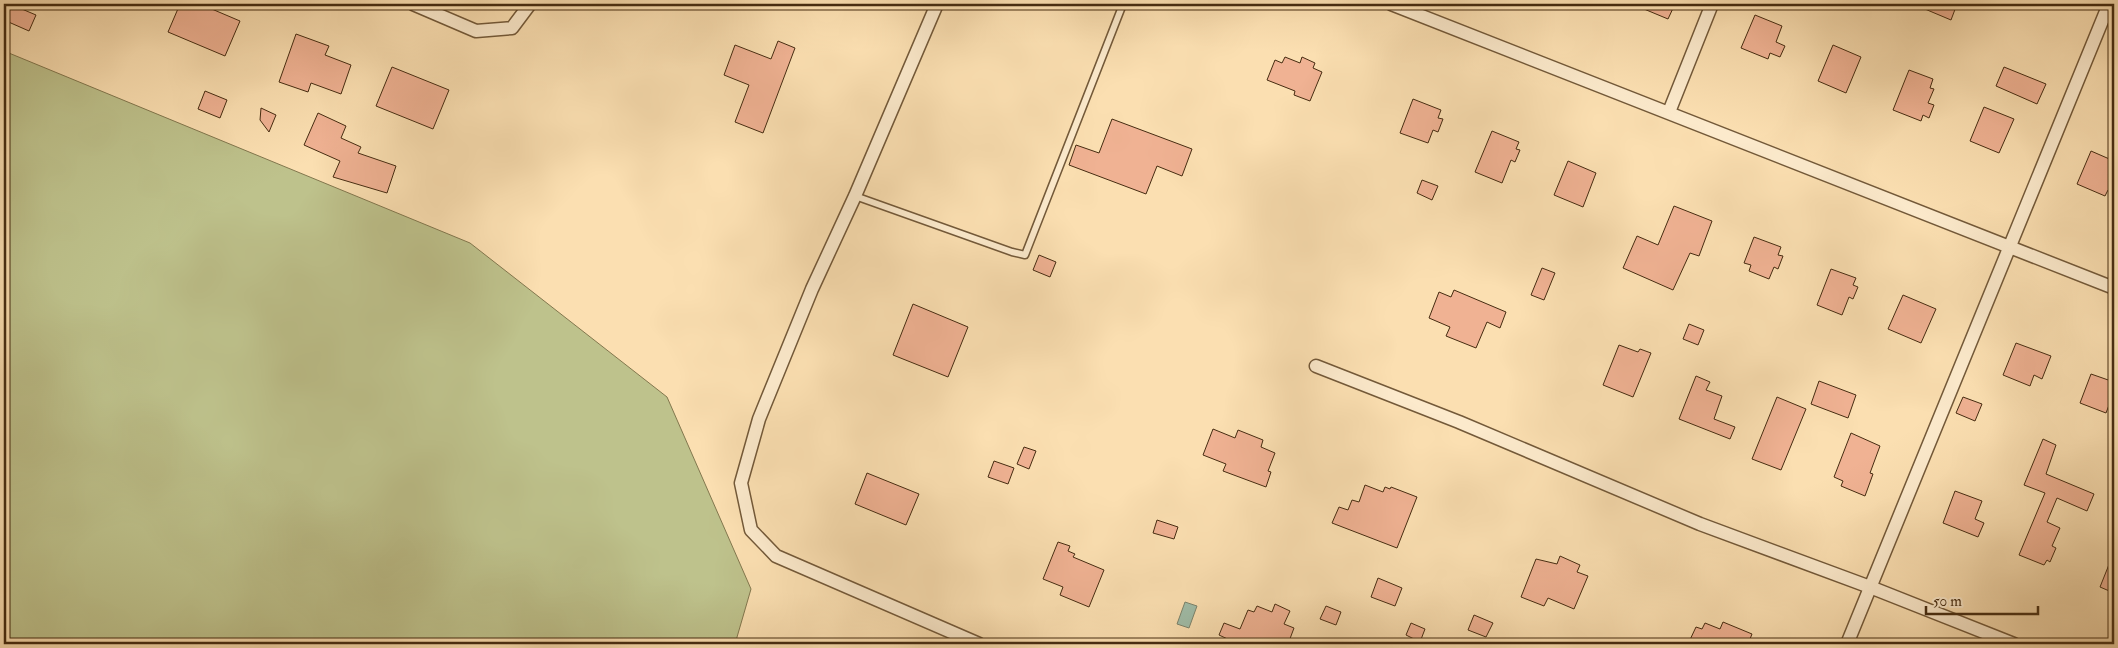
<svg xmlns="http://www.w3.org/2000/svg" width="2118" height="648" viewBox="0 0 2118 648" font-family="'IM FELL Double Pica',serif">
	<rect width="100%" height="100%" fill="#fbdfb1"/>
	<filter id="stains"><feTurbulence type="fractalNoise" baseFrequency=".004" numOctaves="4"/><feColorMatrix values="0 0 0 0 .2 0 0 0 0 .09 0 0 0 0 .02 0 0 0 .5 -.17"/></filter>
	<radialGradient id="worn" r=".72"><stop offset=".6" stop-color="#630" stop-opacity="0"/><stop offset="1" stop-color="#630" stop-opacity=".3"/></radialGradient>
	<polygon fill="#bec28c" stroke="#82774e" points="4,51 470,243 667,397 751,589 735,644 4,644"/>
	<polygon fill="#9fbda9" stroke="#7b836c" points="1185,602 1197,606 1189,628 1177,624"/>
	<g fill="#f0b293" stroke="#462c11">
		<polygon points="4,4 10,4 36,15 29,31 4,20"/>
		<polygon points="180,4 200,4 240,21 225,56 168,32"/>
		<polygon points="1632,4 1675,4 1668,19"/>
		<polygon points="1913,4 1957,4 1951,20"/>
		<polygon points="1755,15 1782,26 1776,42 1785,46 1780,57 1770,53 1768,59 1741,48"/>
		<polygon points="296,34 329,46 325,55 351,65 341,94 311,83 308,92 279,82"/>
		<polygon points="778,41 795,48 763,133 735,122 749,85 724,75 735,45 771,59"/>
		<polygon points="1833,45 1861,57 1846,93 1818,81"/>
		<polygon points="1285,57 1300,63 1302,57 1315,63 1313,68 1322,72 1310,101 1294,95 1295,91 1267,80 1275,60 1282,63"/>
		<polygon points="392,67 449,90 433,129 376,106"/>
		<polygon points="2004,67 2046,84 2037,104 1996,86"/>
		<polygon points="1909,70 1933,79 1930,88 1934,89 1928,103 1934,105 1929,118 1923,115 1921,121 1893,110"/>
		<polygon points="205,91 227,100 220,118 198,109"/>
		<polygon points="1413,99 1441,110 1438,118 1443,119 1438,132 1433,130 1428,143 1400,133"/>
		<polygon points="1984,107 2014,119 1999,153 1970,141"/>
		<polygon points="261,108 276,115 269,132 260,120"/>
		<polygon points="318,113 346,126 341,138 361,147 358,153 396,166 387,193 333,177 340,161 304,145"/>
		<polygon points="1112,119 1192,149 1182,176 1157,166 1146,194 1069,165 1076,145 1099,153"/>
		<polygon points="1492,131 1519,142 1516,149 1520,150 1515,162 1511,160 1502,183 1475,172"/>
		<polygon points="2091,151 2114,161 2114,192 2108,190 2105,196 2077,184"/>
		<polygon points="1568,161 1596,173 1583,207 1554,195"/>
		<polygon points="1422,180 1438,186 1432,200 1417,193"/>
		<polygon points="1674,206 1712,221 1699,256 1690,253 1673,290 1623,268 1637,236 1658,245"/>
		<polygon points="1754,237 1781,247 1778,255 1783,256 1778,269 1774,267 1769,279 1749,271 1751,265 1744,263"/>
		<polygon points="1039,255 1056,262 1050,277 1033,270"/>
		<polygon points="1542,268 1555,273 1544,300 1531,295"/>
		<polygon points="1831,269 1856,278 1853,285 1858,287 1853,299 1849,297 1842,315 1817,305"/>
		<polygon points="1454,290 1506,312 1500,328 1487,322 1476,348 1446,336 1450,327 1429,318 1439,292 1451,297"/>
		<polygon points="1903,295 1936,309 1921,343 1888,329"/>
		<polygon points="913,304 968,327 948,377 893,355"/>
		<polygon points="1689,324 1704,330 1698,345 1683,339"/>
		<polygon points="2016,343 2051,356 2042,379 2034,375 2030,386 2003,375"/>
		<polygon points="1619,345 1638,352 1640,349 1651,353 1633,397 1603,385"/>
		<polygon points="2091,374 2114,382 2114,392 2106,413 2080,403"/>
		<polygon points="1696,376 1710,382 1706,390 1722,396 1714,419 1735,427 1730,439 1679,419"/>
		<polygon points="1819,381 1856,395 1848,418 1811,404"/>
		<polygon points="1777,397 1806,409 1781,470 1752,459"/>
		<polygon points="1963,397 1982,404 1975,421 1956,413"/>
		<polygon points="1213,429 1235,438 1238,430 1263,440 1261,447 1275,453 1268,471 1271,472 1266,487 1223,471 1226,464 1203,455"/>
		<polygon points="1851,433 1880,446 1870,473 1873,474 1865,496 1841,486 1843,481 1834,477"/>
		<polygon points="2043,439 2056,445 2046,474 2094,494 2087,511 2057,498 2047,522 2060,528 2052,546 2056,548 2050,562 2047,560 2044,565 2019,555 2045,493 2024,485"/>
		<polygon points="1024,447 1036,451 1029,469 1017,464"/>
		<polygon points="994,461 1014,468 1008,484 988,477"/>
		<polygon points="867,473 919,494 906,525 855,504"/>
		<polygon points="1365,485 1383,492 1385,487 1390,489 1391,487 1417,497 1397,548 1332,523 1339,507 1348,510 1352,500 1359,502"/>
		<polygon points="1955,491 1982,501 1975,519 1984,523 1978,537 1943,523"/>
		<polygon points="1157,520 1178,527 1174,539 1153,533"/>
		<polygon points="1058,542 1070,546 1068,551 1075,554 1073,557 1104,570 1089,607 1060,595 1063,587 1043,579"/>
		<polygon points="2114,552 2114,593 2100,587"/>
		<polygon points="1560,556 1580,565 1577,572 1588,576 1574,609 1548,598 1544,606 1521,597 1536,559 1557,564"/>
		<polygon points="1378,578 1402,588 1395,606 1371,597"/>
		<polygon points="1275,604 1290,611 1284,624 1294,628 1288,644 1233,644 1234,642 1219,635 1224,623 1240,629 1248,610 1254,612 1257,606 1272,612"/>
		<polygon points="1326,606 1341,612 1336,625 1320,619"/>
		<polygon points="1474,615 1493,623 1486,637 1468,630"/>
		<polygon points="1723,622 1752,634 1748,644 1688,644 1696,627 1702,629 1705,623 1720,629"/>
		<polygon points="1411,623 1425,629 1420,642 1406,635"/>
	</g>
	<g fill="none" stroke-linecap="round" stroke-linejoin="round">
		<g stroke="#735939" stroke-width="9">
			<polyline id="lane" points="855,196 1012,252 1025,255 1123,4"/>
		</g>
		<g stroke="#735939" stroke-width="15">
			<g id="street">
				<polyline points="413,4 476,31 512,28 530,4"/>
				<polyline points="937,4 855,196 812,289 759,419 741,483 751,530 776,556 979,644"/>
				<polyline points="1391,4 2114,288"/>
				<polyline points="1669,112 1712,4"/>
				<polyline points="1316,366 1459,422 1700,524 1870,587 2014,644"/>
				<polyline points="1847,644 2109,4"/>
			</g>
		</g>
		<use href="#lane" stroke="#fceacc" stroke-width="6"/>
		<use href="#street" stroke="#fceacc" stroke-width="12"/>
	</g>
	<rect width="2118" height="648" fill="none" stroke="#fbdfb1" stroke-width="20"/>
	<rect x="5" y="5" width="2108" height="638" fill="none" stroke="#462c11" stroke-width="2.5"/>
	<rect x="10" y="10" width="2098" height="628" fill="none" stroke="#462c11"/>
	<path d="M1926 606v8h112v-8" fill="none" stroke="#462c11" stroke-width="2.5"/>
	<text x="1933" y="606" font-size="15" fill="#462c11" stroke="#fceacc" stroke-width="4" paint-order="stroke">50 m</text>
	<rect width="100%" height="100%" filter="url(#stains)"/>
	<rect width="100%" height="100%" fill="url(#worn)"/>
</svg>
